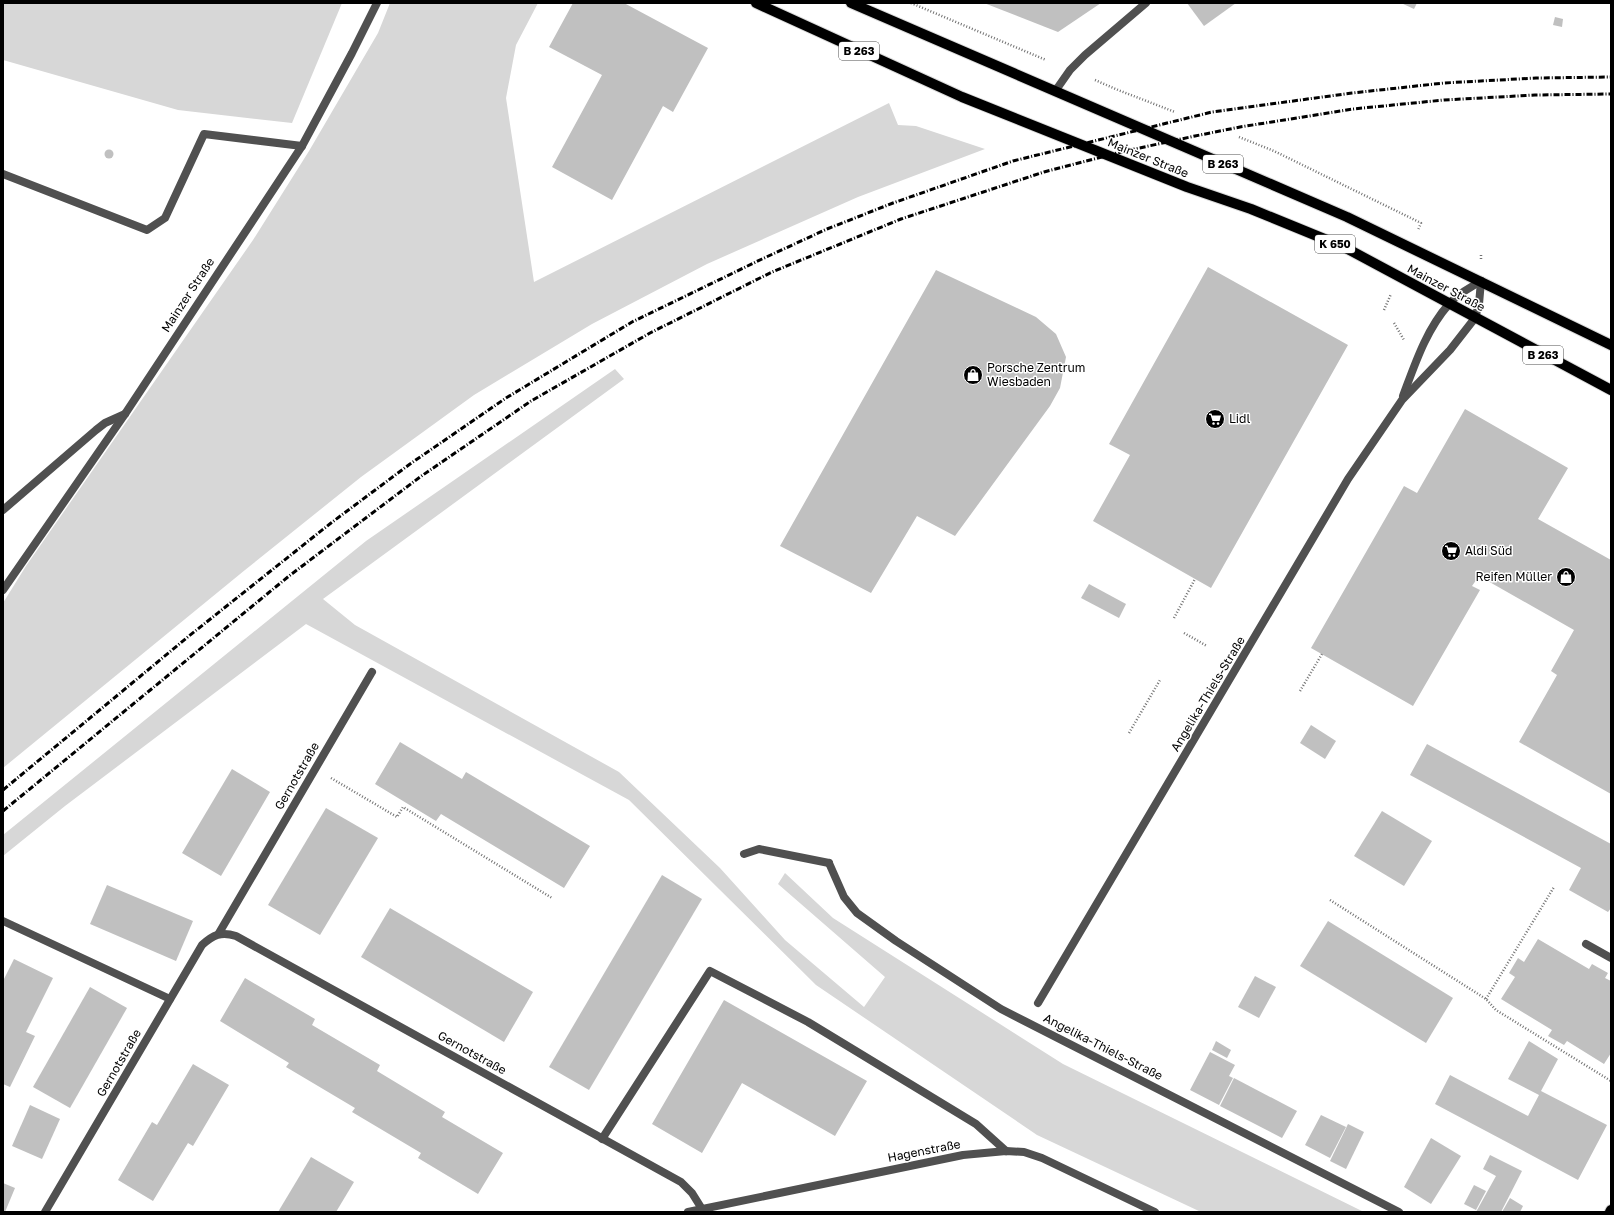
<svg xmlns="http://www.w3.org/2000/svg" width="1614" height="1215" viewBox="0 0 1614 1215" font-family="'Golos Text',sans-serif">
	<rect width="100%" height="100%" fill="#fff"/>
	<g fill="#d7d7d7">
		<polygon points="3,3 342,3 292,123 178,110 3,60"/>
		<polygon points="390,3 538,3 516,45 506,98 534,282 889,103 898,125 916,126 985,149 858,197 707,264 592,324 474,395 361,477 245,570 3,768 3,603 26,566 253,240 309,151 378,33"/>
		<polygon points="615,369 624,379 323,599 355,625 619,772 720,868 785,940 864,1007 885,977 778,884 785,873 833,918 1063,1064 1364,1212 1201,1212 1037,1135 816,985 629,800 306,624 65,806 3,856 3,835 366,541"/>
	</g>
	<g fill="#c0c0c0">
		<polygon points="573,3 624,3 708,48 673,112 663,106 612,200 552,167 602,75 549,47"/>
		<polygon points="984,3 1101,3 1058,32"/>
		<polygon points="1187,3 1236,3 1204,26"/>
		<polygon points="1401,3 1417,3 1414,9"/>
		<polygon points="1555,17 1563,19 1562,27 1553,25"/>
		<circle cx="109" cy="154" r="4.5"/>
		<polygon points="1208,267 1348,345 1211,588 1093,521 1130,455 1109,444"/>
		<polygon points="936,270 1036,317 1056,334 1066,357 1060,388 1050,406 955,536 917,516 871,593 780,546"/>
		<polygon points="1465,409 1568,468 1538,519 1611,560 1611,794 1519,742 1557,675 1551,671 1574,630 1479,576 1472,586 1480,590 1413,706 1311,648 1404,486 1417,493"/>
		<polygon points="1089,584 1126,604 1119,618 1081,598"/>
		<polygon points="1311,725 1336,741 1325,759 1300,743"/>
		<polygon points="400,742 462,779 466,772 590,846 564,888 441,814 436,821 375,784"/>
		<polygon points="1427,744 1611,844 1611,908 1608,912 1569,890 1581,868 1410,775"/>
		<polygon points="232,769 270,792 221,876 182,853"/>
		<polygon points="326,808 378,838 320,935 268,905"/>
		<polygon points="1382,811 1432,841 1404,886 1354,856"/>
		<polygon points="662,875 702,899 589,1090 549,1067"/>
		<polygon points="107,885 193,921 176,961 90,924"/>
		<polygon points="390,908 533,992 504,1042 361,957"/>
		<polygon points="1328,921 1453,998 1426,1043 1300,966"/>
		<polygon points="1538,939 1589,969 1592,964 1608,973 1605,978 1611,981 1611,1053 1604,1064 1567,1041 1564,1045 1548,1036 1552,1030 1501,999 1515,977 1509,973 1518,958 1524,962"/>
		<polygon points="14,959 53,978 26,1032 35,1036 10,1087 3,1084 3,981"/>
		<polygon points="1255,976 1276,987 1259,1018 1238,1007"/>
		<polygon points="245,978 315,1019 312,1025 380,1065 377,1071 445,1112 442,1117 503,1153 478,1194 418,1158 421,1153 352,1112 355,1108 286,1067 289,1063 220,1021"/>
		<polygon points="90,987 127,1008 70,1108 33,1087"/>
		<polygon points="724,1000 867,1081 835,1136 742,1083 702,1153 652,1124"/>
		<polygon points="1216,1041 1231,1050 1227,1058 1212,1050"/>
		<polygon points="1529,1041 1558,1059 1541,1091 1607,1125 1578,1180 1435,1104 1450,1075 1528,1116 1539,1095 1508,1079"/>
		<polygon points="1210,1052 1235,1065 1229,1076 1233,1078 1219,1105 1190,1090"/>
		<polygon points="193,1064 229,1085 193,1146 188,1143 153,1201 118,1180 152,1122 157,1125"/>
		<polygon points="1234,1078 1297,1111 1282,1138 1220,1106"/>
		<polygon points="30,1105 60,1119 42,1159 12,1146"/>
		<polygon points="1321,1115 1346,1127 1330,1158 1305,1145"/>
		<polygon points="1348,1124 1364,1132 1346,1169 1330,1161"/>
		<polygon points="1431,1138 1461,1156 1431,1204 1404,1187"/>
		<polygon points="1490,1155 1522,1171 1501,1212 1476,1212 1496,1176 1483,1169"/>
		<polygon points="311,1157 354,1182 336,1212 278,1212"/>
		<polygon points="3,1183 15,1188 5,1212 3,1212"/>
		<polygon points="1474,1185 1486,1191 1476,1210 1464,1204"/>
		<polygon points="1510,1198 1523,1206 1520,1212 1502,1212"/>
	</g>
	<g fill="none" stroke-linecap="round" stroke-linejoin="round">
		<g stroke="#dbdbdb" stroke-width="12">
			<g id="primary">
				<polyline points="756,3 962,97 1187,187 1251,209 1344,247 1611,390"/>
				<polyline points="851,3 1347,217 1611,345"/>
				<polyline points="1610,1212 1611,1210"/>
			</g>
		</g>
		<g stroke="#727272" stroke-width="2.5" stroke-dasharray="1 2" stroke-linecap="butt">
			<polyline points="911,3 1046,60"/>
			<polyline points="1095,80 1118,90 1175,112"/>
			<polyline points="1239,137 1274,151 1421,223 1418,230"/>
			<polyline points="1481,255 1481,260"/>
			<polyline points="1384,310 1391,294"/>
			<polyline points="1394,323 1404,340"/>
			<polyline points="1174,618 1195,579"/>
			<polyline points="1184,633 1207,646"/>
			<polyline points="1300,691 1322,654"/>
			<polyline points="1129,733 1160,680"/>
			<polyline points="331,778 397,817 403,807 552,898"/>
			<polyline points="1330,900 1486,999 1496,1010 1611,1081"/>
			<polyline points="1486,999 1554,887"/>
		</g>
		<g stroke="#505050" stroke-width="8">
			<polyline points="3,174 147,230 165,218 204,134 302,146"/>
			<polyline points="3,510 96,430 105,423 125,414"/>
			<polyline points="744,854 759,849 829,863"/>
			<polyline points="3,921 170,999"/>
			<polyline points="219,933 372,672"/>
			<polyline points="1586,944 1611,958"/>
			<polyline points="602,1139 710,971 808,1022 976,1124 1006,1151"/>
		</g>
		<g stroke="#505050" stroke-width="8">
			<polyline points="1056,90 1070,70 1085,55 1146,3"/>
			<path d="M1403,396C1415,364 1426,330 1449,304C1457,294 1470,288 1481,281"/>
			<polyline points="3,590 125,414 302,146 352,53 377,3"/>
			<polyline points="829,863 844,897 857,913 896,941 1001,1009 1399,1212"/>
			<polyline points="1038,1003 1348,479 1402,400 1450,350 1475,318 1479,304 1481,281"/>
			<path d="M45,1212L202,945C213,935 221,931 236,936L681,1182L692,1193L702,1209"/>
			<polyline points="688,1212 963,1155 1006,1151 1024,1152 1042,1158 1155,1212"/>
		</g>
		<use href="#primary" stroke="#000" stroke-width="10"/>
		<g stroke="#000" stroke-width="3" stroke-dasharray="6 2 1 2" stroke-linecap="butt">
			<polyline points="3,790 189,636 331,523 410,464 506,398 632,322 762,259 827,229 893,203 1013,161 1212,112 1352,93 1444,83 1536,78 1611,77"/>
			<polyline points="3,811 289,576 420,477 531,401 650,333 772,272 901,219 1044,172 1121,152 1195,136 1240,127 1353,109 1444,100 1535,95 1611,94"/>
		</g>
	</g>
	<defs>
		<g id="shop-disc" transform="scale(1)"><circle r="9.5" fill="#000" stroke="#fff"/><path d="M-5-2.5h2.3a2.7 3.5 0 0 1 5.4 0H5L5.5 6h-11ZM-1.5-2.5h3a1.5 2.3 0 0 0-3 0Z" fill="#fff"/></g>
		<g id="supermarket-disc" transform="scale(1)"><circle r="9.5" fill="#000" stroke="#fff"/><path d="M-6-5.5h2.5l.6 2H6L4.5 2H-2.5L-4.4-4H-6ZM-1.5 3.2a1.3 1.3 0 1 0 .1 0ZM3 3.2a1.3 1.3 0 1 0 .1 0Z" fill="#fff"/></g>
	</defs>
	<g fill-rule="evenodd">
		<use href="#shop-disc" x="973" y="375"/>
		<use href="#supermarket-disc" x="1215" y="419"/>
		<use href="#supermarket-disc" x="1451" y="551"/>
		<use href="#shop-disc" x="1566" y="577"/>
	</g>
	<g text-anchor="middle" stroke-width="3" stroke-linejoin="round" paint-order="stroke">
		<g fill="#fff" stroke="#4c4c4c" stroke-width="1">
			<rect x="839" y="42" width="40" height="18" rx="3"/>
			<rect x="1203" y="155" width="40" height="18" rx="3"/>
			<rect x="1315" y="235" width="40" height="18" rx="3"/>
			<rect x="1523" y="346" width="40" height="18" rx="3"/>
		</g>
		<g font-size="11" font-weight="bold" fill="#000">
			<text x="859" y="55">B 263</text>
			<text x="1223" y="168">B 263</text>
			<text x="1335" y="248">K 650</text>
			<text x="1543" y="359">B 263</text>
		</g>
		<g font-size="12" fill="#000" stroke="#fff">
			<text transform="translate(1148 158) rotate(22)" y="4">Mainzer Straße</text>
			<text transform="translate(1446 288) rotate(28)" y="4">Mainzer Straße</text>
			<text transform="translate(188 295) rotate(-57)" y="4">Mainzer Straße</text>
			<text transform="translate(1208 694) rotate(-59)" y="4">Angelika-Thiels-Straße</text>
			<text transform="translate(297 776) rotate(-60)" y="4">Gernotstraße</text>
			<text transform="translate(1103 1047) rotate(27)" y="4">Angelika-Thiels-Straße</text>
			<text transform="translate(472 1053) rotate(29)" y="4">Gernotstraße</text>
			<text transform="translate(119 1063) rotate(-60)" y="4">Gernotstraße</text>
			<text transform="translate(924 1151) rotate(-11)" y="4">Hagenstraße</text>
		</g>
		<g font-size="12" fill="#000" stroke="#fff" text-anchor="start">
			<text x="987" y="372">Porsche Zentrum<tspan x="987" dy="14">Wiesbaden</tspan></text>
			<text x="1229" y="423">Lidl</text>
			<text x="1465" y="555">Aldi Süd</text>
			<text x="1552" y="581" text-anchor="end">Reifen Müller</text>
		</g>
	</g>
	<rect width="1614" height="1215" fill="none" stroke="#000000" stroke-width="8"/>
</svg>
